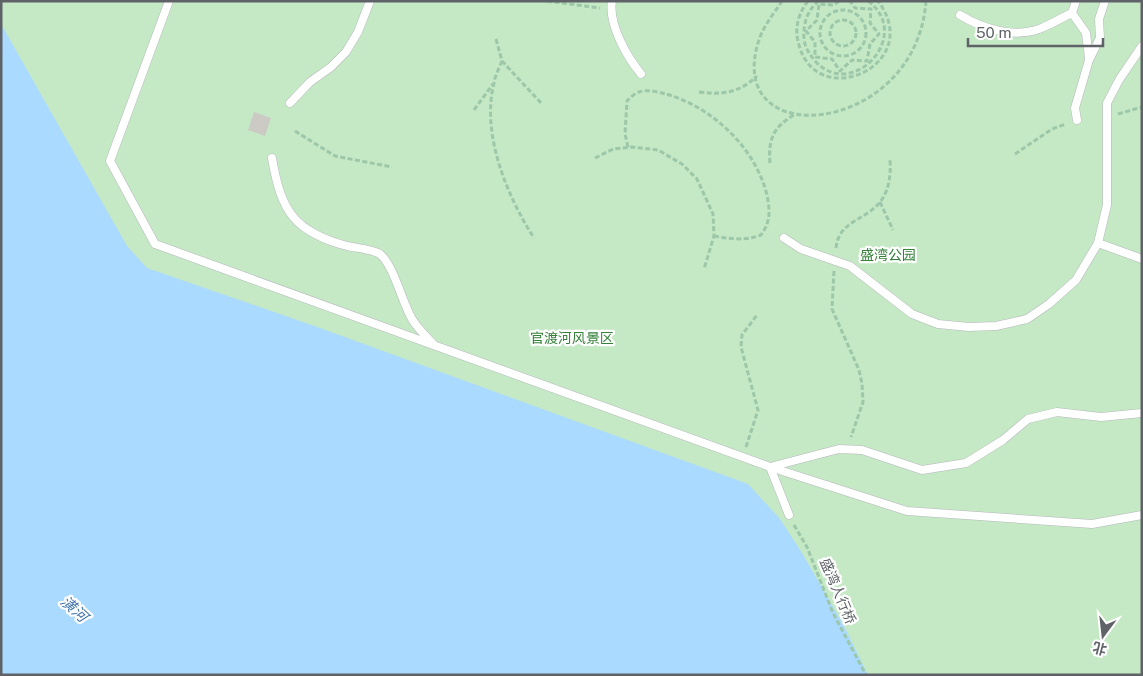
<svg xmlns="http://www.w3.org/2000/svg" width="1143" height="676" viewBox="0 0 1143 676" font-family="'Public Sans','Noto Sans SC',sans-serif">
	<rect width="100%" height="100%" fill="#f1efe8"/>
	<rect fill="#c5e8c5" x="1" y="1" width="1141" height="674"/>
	<polygon fill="#aadaff" points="1,24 127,246 147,268 320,328 748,484 780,519 802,553 843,624 868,675 1,675"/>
	<polygon fill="#cccac5" points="254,112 271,118 265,136 248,130"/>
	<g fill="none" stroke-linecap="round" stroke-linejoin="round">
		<g stroke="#b5b8bc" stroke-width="9">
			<g id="lane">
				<polyline points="169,1 110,161 155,244 770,467 789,515"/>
				<path d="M612,1C608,24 627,57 641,74"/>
				<polyline points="1076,1 1072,13 1086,33 1089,58"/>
				<path d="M960,15C983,29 1013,38 1039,29C1050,25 1061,18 1072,13"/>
				<polyline points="290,103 310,82 331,67 346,52 358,32 370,1"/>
				<polyline points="1077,120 1075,108 1089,60 1100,38 1099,19 1105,1"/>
				<path d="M272,158C281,211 294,232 347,246C356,248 372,249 380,254C394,266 402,302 412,319C417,328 427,337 434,345"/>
				<polyline points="784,238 801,249 850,266 912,314 938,324 969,327 996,326 1027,319 1049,304 1076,280 1098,243 1107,205 1107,103 1119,80 1142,46"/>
				<polyline points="1098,243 1142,259"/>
				<polyline points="770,467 839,449 862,450 922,470 966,463 1003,440 1028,419 1057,412 1101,417 1142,413"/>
				<polyline points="770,467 907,511 1092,524 1142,515"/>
			</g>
		</g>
		<g stroke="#9cc7a9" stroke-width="3" stroke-dasharray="5 2.5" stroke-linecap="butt">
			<polyline points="547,1 600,8"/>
			<path d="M782,1C775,12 765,24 760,37C718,154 916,138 926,1"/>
			<path d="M808,1C798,14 794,29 799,45C817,113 926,65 878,1"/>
			<path d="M819,1C807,10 803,24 804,39C805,48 810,55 816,62C853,101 914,35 868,1"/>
			<polyline points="839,1 834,5 819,4 817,20 806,31 815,42 815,57 832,59 840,71 852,60 867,61 870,44 879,34 870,23 871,9 855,8 850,1"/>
			<circle cx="843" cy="33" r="23"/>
			<circle cx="843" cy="33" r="13"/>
			<polyline points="496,39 502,61 542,104"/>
			<path d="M502,61C499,68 495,76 494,83C481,134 507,196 534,238"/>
			<path d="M699,92C723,95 739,93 757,76"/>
			<polyline points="474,110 493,84"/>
			<polyline points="1118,114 1142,107"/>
			<polyline points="295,131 335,156 392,167"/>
			<path d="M628,147L625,134L627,101C630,98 635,93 639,92C647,89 658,92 666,94C712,107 755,147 767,195C770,211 771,221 761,235C745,241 730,239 714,236"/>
			<polyline points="1015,154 1052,129 1066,124"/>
			<polyline points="595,158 613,149 632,147 658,150 682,164 697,179 713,214 714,236 704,269"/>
			<path d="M770,163C768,140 773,127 794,115"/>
			<polyline points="880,202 893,230"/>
			<path d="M836,248C840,208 894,227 890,160"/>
			<polyline points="834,271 832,309 859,370 862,384 863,402 851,437"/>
			<polyline points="746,447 758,410 741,347 742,335 757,315"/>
			<polyline points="794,525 807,547 833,613 866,675"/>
		</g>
		<use href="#lane" stroke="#fff" stroke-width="8"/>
	</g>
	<g text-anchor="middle" stroke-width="4.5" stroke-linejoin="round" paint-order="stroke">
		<g font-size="14" fill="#348238" stroke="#fff">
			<text x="888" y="260">盛湾公园</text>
			<text x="572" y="343">官渡河风景区</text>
		</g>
		<g font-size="14" fill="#5f6368" stroke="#fff">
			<text transform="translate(838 591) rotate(67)" y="5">盛湾人行桥</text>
		</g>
		<g font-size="15" font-style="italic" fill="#4174aa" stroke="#fff">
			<text transform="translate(74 609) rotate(42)" y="5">潢河</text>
		</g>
	</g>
	<rect width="1143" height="676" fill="none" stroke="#5f6368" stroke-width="5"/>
	<g transform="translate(1103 636) rotate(195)" stroke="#ffffff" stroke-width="4" paint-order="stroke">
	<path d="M0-4L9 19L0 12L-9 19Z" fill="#5f6368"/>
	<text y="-8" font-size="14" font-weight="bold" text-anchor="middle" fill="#5f6368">北</text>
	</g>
	<path d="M968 38v8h135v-8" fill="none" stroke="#5f6368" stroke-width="2.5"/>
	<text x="976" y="38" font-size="15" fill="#5f6368" stroke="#ffffff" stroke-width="4" paint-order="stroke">50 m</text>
</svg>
